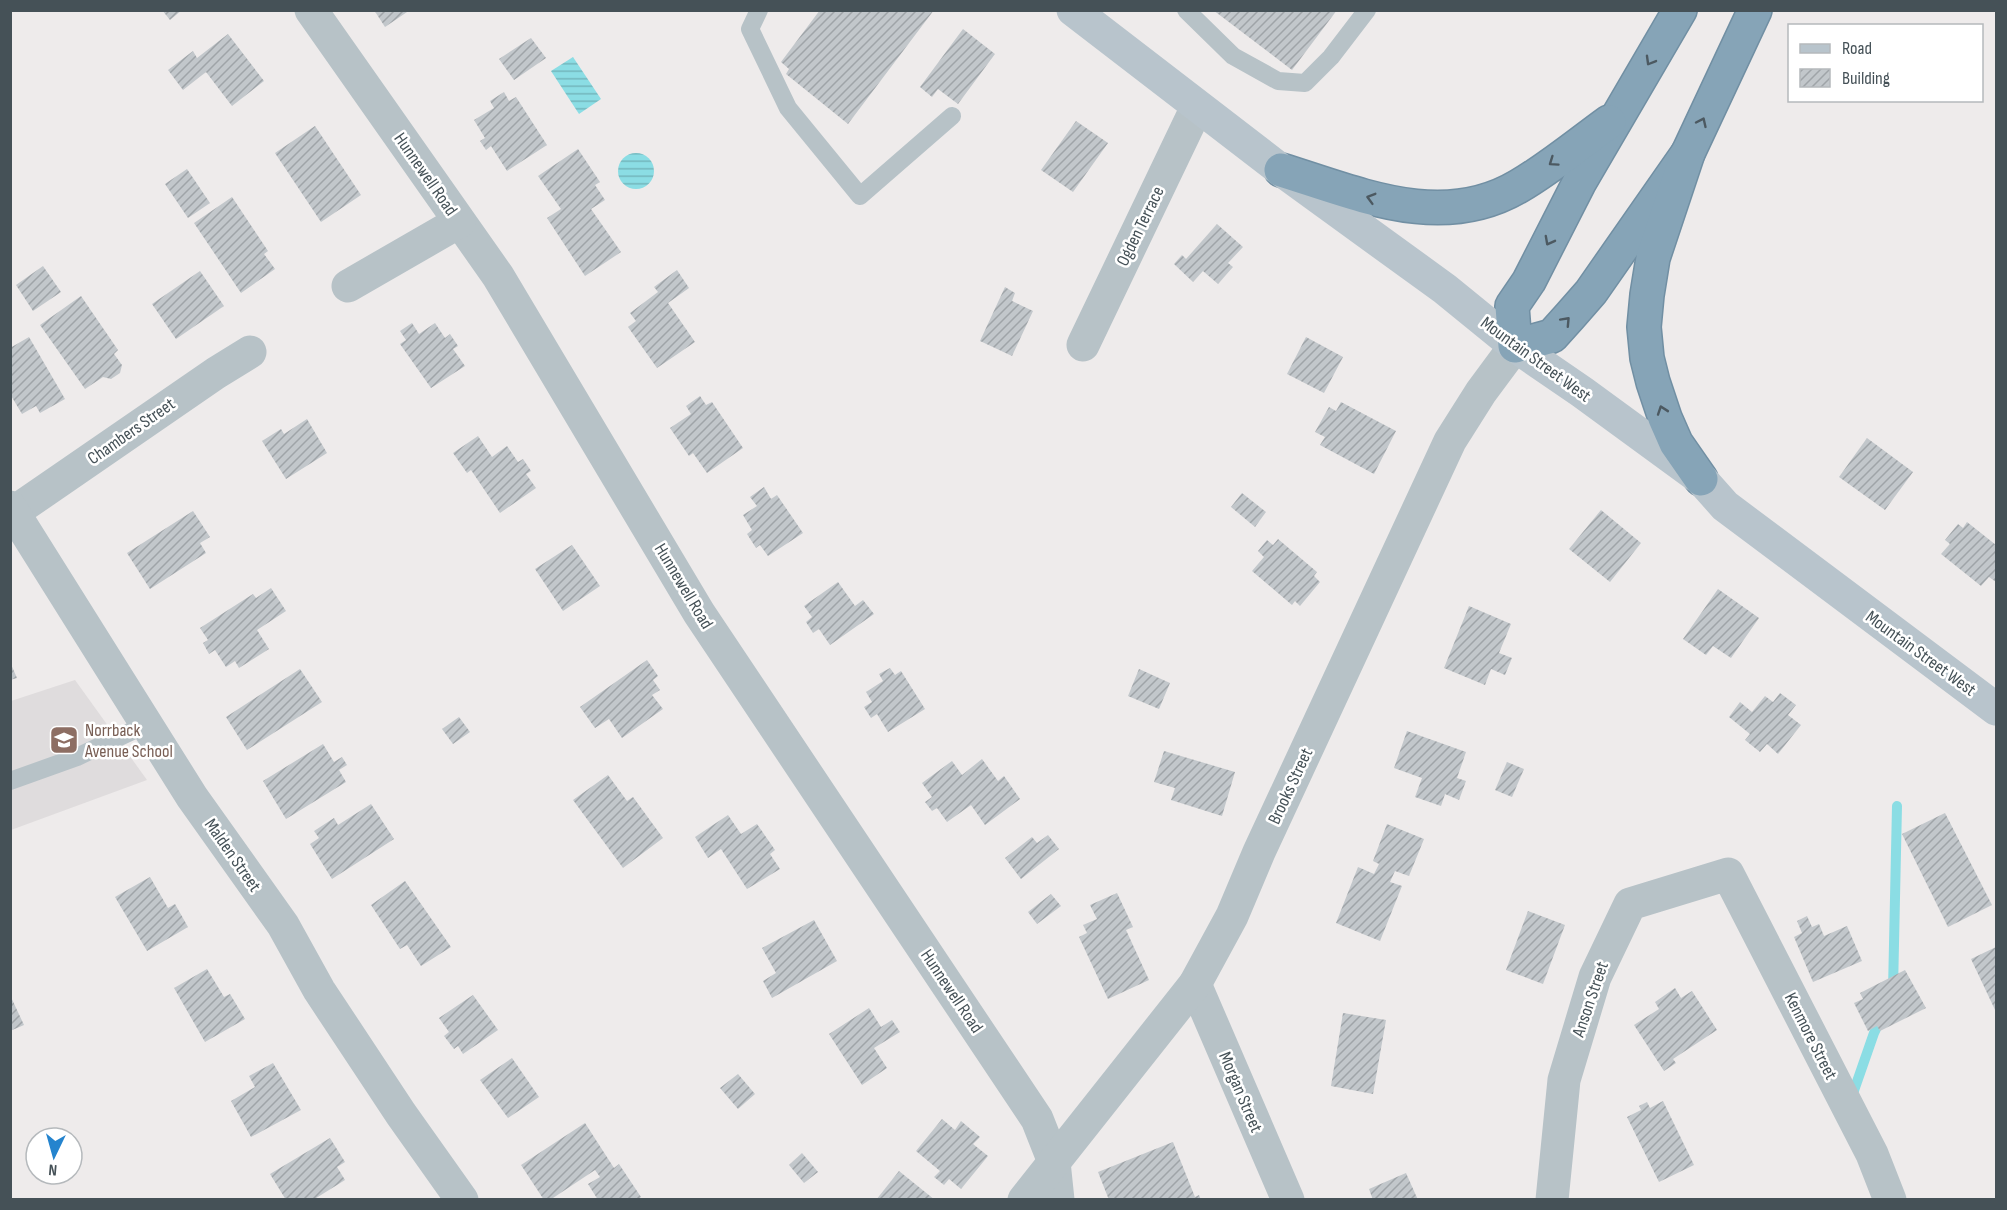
<svg xmlns="http://www.w3.org/2000/svg" width="2007" height="1210" viewBox="0 0 2007 1210" font-family="'Sofia Sans Condensed',sans-serif">
	<defs>
		<pattern id="water-rules" width="6" height="5" patternUnits="userSpaceOnUse" patternTransform="scale(1.5)"><rect width="6" height="5" fill="#8bdde4"/><path d="M0 2.5h6" fill="none" stroke="#73b6bc"/></pattern>
		<pattern id="building-hatch" width="6" height="6" patternUnits="userSpaceOnUse" patternTransform="scale(1.5)"><rect width="6" height="6" fill="#c2c7cb"/><path d="M-1 1l2-2M0 6l6-6M5 7l2-2" fill="none" stroke="#9fa4a8"/></pattern>
	</defs>
	<rect width="100%" height="100%" fill="#eeebeb"/>
	<polygon fill="#dfdcdd" points="75,680 147,780 11,830 11,701"/>
	<g fill="url(#water-rules)">
		<polygon points="573,57 601,99 579,114 551,71"/>
		<circle cx="636" cy="171" r="18"/>
	</g>
	<g fill="none" stroke-linecap="round" stroke-linejoin="round">
		<g stroke="#8bdde4" stroke-width="10">
			<polyline points="1893,990 1897,806"/>
			<polyline points="1851,1099 1874,1033 1882,1016"/>
		</g>
	</g>
	<g fill="url(#building-hatch)">
		<polygon points="162,10 182,10 170,20"/>
		<polygon points="374,10 410,10 385,27"/>
		<polygon points="820,10 934,10 848,124 786,74 789,69 781,62"/>
		<polygon points="1213,10 1337,10 1292,70"/>
		<polygon points="963,29 995,54 958,104 938,89 932,97 920,87"/>
		<polygon points="228,34 264,81 232,106 206,72 183,90 168,70 193,51 197,58"/>
		<polygon points="531,38 546,58 514,80 499,59"/>
		<polygon points="504,92 509,101 516,97 547,145 507,171 491,146 486,150 480,141 485,138 474,120 494,108 490,101"/>
		<polygon points="1076,121 1108,143 1073,192 1041,170"/>
		<polygon points="315,126 361,195 321,222 275,153"/>
		<polygon points="578,149 600,182 595,185 605,200 591,209 621,252 585,276 547,218 561,209 538,176"/>
		<polygon points="187,169 210,203 188,218 165,184"/>
		<polygon points="232,197 268,251 264,254 275,269 241,293 194,223"/>
		<polygon points="1217,224 1243,247 1228,263 1233,267 1218,284 1203,271 1193,282 1174,264 1182,255 1186,259"/>
		<polygon points="43,266 61,292 33,311 16,285"/>
		<polygon points="677,270 689,288 668,303 695,342 657,368 628,327 636,321 630,313 658,292 654,287"/>
		<polygon points="200,271 224,306 176,339 152,304"/>
		<polygon points="1005,287 1015,293 1012,301 1033,311 1012,356 980,341"/>
		<polygon points="81,296 118,350 114,354 122,365 120,373 111,379 103,377 85,389 40,325"/>
		<polygon points="412,323 419,334 435,323 445,338 450,334 458,346 453,349 465,366 431,388 400,344 406,340 400,331"/>
		<polygon points="29,337 65,399 40,413 36,406 22,414 10,394 10,348"/>
		<polygon points="1306,337 1343,357 1324,393 1287,374"/>
		<polygon points="700,396 706,405 712,402 743,448 707,473 693,453 689,456 670,428 691,414 686,406"/>
		<polygon points="1341,402 1396,431 1374,474 1320,445 1325,437 1315,432 1329,407 1336,411"/>
		<polygon points="307,419 327,453 286,479 262,441 281,429 284,434"/>
		<polygon points="478,436 492,457 507,446 518,462 523,459 531,471 526,474 536,488 500,513 471,470 467,473 453,453"/>
		<polygon points="1867,438 1913,472 1885,510 1839,477"/>
		<polygon points="764,487 771,499 777,495 803,533 768,556 760,545 756,548 747,534 752,530 743,515 757,506 750,497"/>
		<polygon points="1242,493 1266,512 1255,527 1231,507"/>
		<polygon points="1601,510 1641,543 1610,582 1569,549"/>
		<polygon points="193,511 210,537 200,543 206,553 150,589 127,553"/>
		<polygon points="1967,522 1996,545 1996,582 1989,577 1981,586 1941,554 1950,544 1945,540 1958,524 1963,528"/>
		<polygon points="1278,539 1317,572 1314,576 1320,582 1300,606 1295,601 1292,605 1252,571 1264,557 1258,551 1267,540 1273,545"/>
		<polygon points="572,545 600,586 563,611 535,569"/>
		<polygon points="838,582 855,606 863,600 874,614 830,645 819,629 813,633 806,622 812,617 804,606"/>
		<polygon points="271,588 286,611 257,630 269,649 239,668 235,661 226,667 215,650 209,654 203,643 208,640 200,628 253,594 256,598"/>
		<polygon points="1718,589 1759,618 1731,658 1713,646 1706,655 1683,639"/>
		<polygon points="1469,606 1511,624 1499,653 1512,658 1505,675 1491,669 1485,685 1444,668"/>
		<polygon points="647,660 658,676 653,680 660,690 652,695 663,709 622,738 609,719 595,728 580,707"/>
		<polygon points="10,662 17,678 10,680"/>
		<polygon points="890,668 895,675 901,671 925,709 888,732 877,714 871,718 864,707 872,702 866,692 883,681 879,674"/>
		<polygon points="300,669 322,702 247,750 226,717"/>
		<polygon points="1139,669 1170,683 1159,709 1128,696"/>
		<polygon points="1780,693 1796,705 1788,715 1801,725 1778,754 1767,744 1760,752 1745,740 1750,734 1729,717 1740,702 1752,712 1765,696 1773,702"/>
		<polygon points="459,717 470,732 453,744 442,729"/>
		<polygon points="1407,731 1466,752 1457,778 1466,781 1459,800 1445,794 1441,806 1415,797 1422,778 1394,768"/>
		<polygon points="323,744 334,762 342,757 347,765 339,770 346,782 286,819 263,781"/>
		<polygon points="1164,751 1235,772 1222,816 1171,800 1175,788 1154,782"/>
		<polygon points="982,759 998,781 1004,776 1020,799 985,825 971,805 947,822 937,808 932,811 925,802 932,797 922,783 952,761 962,775"/>
		<polygon points="1507,762 1524,769 1512,797 1495,790"/>
		<polygon points="608,775 627,801 633,797 663,838 623,868 573,800"/>
		<polygon points="371,804 394,839 332,879 310,844 319,838 314,831 334,818 338,825"/>
		<polygon points="1945,813 1992,905 1948,927 1902,834"/>
		<polygon points="728,815 741,834 757,824 775,850 770,854 780,869 747,889 721,849 708,858 695,837"/>
		<polygon points="1387,824 1424,839 1409,876 1395,871 1390,882 1402,886 1380,941 1336,923 1358,867 1374,874 1379,864 1373,861"/>
		<polygon points="1048,835 1059,849 1021,879 1005,858 1032,837 1037,843"/>
		<polygon points="150,877 168,908 175,904 188,927 147,951 115,897"/>
		<polygon points="405,881 451,947 421,966 407,945 400,949 371,905"/>
		<polygon points="1117,893 1133,927 1126,930 1149,980 1108,999 1079,937 1087,933 1083,925 1097,919 1090,905"/>
		<polygon points="1051,894 1061,906 1037,924 1028,912"/>
		<polygon points="1528,911 1565,925 1543,984 1506,970"/>
		<polygon points="1807,916 1812,927 1819,924 1824,936 1847,926 1862,961 1813,982 1794,937 1802,933 1797,921"/>
		<polygon points="814,920 837,961 772,998 763,981 776,973 762,948"/>
		<polygon points="1996,947 1996,1012 1971,959"/>
		<polygon points="207,969 224,997 230,994 245,1019 205,1042 174,988"/>
		<polygon points="1905,970 1926,1008 1880,1031 1877,1026 1868,1031 1854,1003 1863,999 1860,993"/>
		<polygon points="1675,988 1681,998 1692,991 1717,1030 1673,1059 1676,1063 1664,1071 1634,1025 1659,1009 1655,1002"/>
		<polygon points="10,995 24,1025 10,1031"/>
		<polygon points="473,995 498,1030 463,1054 458,1046 454,1049 444,1036 449,1032 439,1018"/>
		<polygon points="869,1008 881,1027 892,1020 900,1032 874,1048 887,1068 862,1085 829,1034"/>
		<polygon points="1343,1013 1386,1020 1373,1094 1331,1086"/>
		<polygon points="512,1058 539,1097 508,1118 480,1080"/>
		<polygon points="273,1063 301,1110 251,1137 231,1101 255,1087 249,1076"/>
		<polygon points="738,1074 755,1094 738,1109 720,1088"/>
		<polygon points="1663,1101 1694,1165 1659,1182 1627,1117 1641,1110 1639,1106 1647,1102 1650,1108"/>
		<polygon points="942,1119 955,1130 961,1121 980,1137 973,1144 988,1156 961,1189 949,1179 944,1185 934,1177 940,1171 916,1151"/>
		<polygon points="585,1123 614,1168 619,1164 641,1197 637,1200 598,1200 588,1184 600,1177 595,1170 550,1200 544,1200 521,1165"/>
		<polygon points="330,1138 345,1162 337,1167 345,1180 313,1200 286,1200 270,1174"/>
		<polygon points="1173,1142 1195,1197 1199,1195 1201,1200 1109,1200 1098,1172"/>
		<polygon points="802,1153 818,1172 804,1183 789,1165"/>
		<polygon points="899,1171 935,1200 876,1200"/>
		<polygon points="1406,1173 1418,1200 1373,1200 1369,1189"/>
	</g>
	<g fill="none" stroke-linecap="round" stroke-linejoin="round">
		<g stroke="#718fa3" stroke-width="36">
			<g id="motorway">
				<polyline points="1680,10 1579,183 1529,281 1512,306 1515,346 1552,336 1570,316 1591,292 1688,153"/>
				<path d="M1281,170C1359,194 1442,232 1519,186C1550,168 1580,143 1609,122"/>
				<polyline points="1701,479 1676,443 1665,418 1653,382 1647,358 1644,327 1647,295 1653,258 1688,153 1755,10"/>
			</g>
		</g>
		<g stroke="#b7c2c7" stroke-width="18">
			<polyline points="759,10 750,29 788,108 860,196 952,116"/>
			<polyline points="1186,10 1233,56 1278,81 1305,83 1331,57 1367,10"/>
			<polyline points="10,781 77,757 147,724"/>
		</g>
		<g stroke="#b7c2c7" stroke-width="33">
			<polyline points="311,10 498,276 699,613 1037,1119 1054,1162 1058,1200"/>
			<polyline points="348,286 459,222"/>
			<polyline points="1083,345 1197,107"/>
			<polyline points="14,512 216,373 250,352"/>
			<polyline points="1195,984 1288,1200"/>
			<polyline points="1024,1200 1195,984 1232,916 1259,852 1450,441 1481,392 1515,346"/>
			<polyline points="1552,1200 1564,1080 1595,977 1630,904 1728,874 1872,1154 1890,1200"/>
		</g>
		<polyline stroke="#b7c2c7" stroke-width="33" points="10,507 192,797 283,925 319,990 401,1114 462,1200"/>
		<polyline stroke="#b8c4cc" stroke-width="33" points="1073,10 1281,170 1445,289 1515,346 1582,392 1701,479 1725,506 1996,709"/>
		<use href="#motorway" stroke="#86a4b7" stroke-width="33"/>
	</g>
	<defs><path id="oneway-chevron" d="M-2-3.5L2.5 0L-2 3.5" fill="none" stroke-width="1.6" stroke-linecap="round" stroke-linejoin="round" transform="scale(1.5)"/></defs>
	<g stroke="#4c5961">
		<use href="#oneway-chevron" transform="translate(1650 61) rotate(120)"/>
		<use href="#oneway-chevron" transform="translate(1702 122) rotate(-65)"/>
		<use href="#oneway-chevron" transform="translate(1553 162) rotate(145)"/>
		<use href="#oneway-chevron" transform="translate(1371 198) rotate(-164)"/>
		<use href="#oneway-chevron" transform="translate(1549 241) rotate(118)"/>
		<use href="#oneway-chevron" transform="translate(1566 321) rotate(-47)"/>
		<use href="#oneway-chevron" transform="translate(1662 410) rotate(-109)"/>
	</g>
	<defs>
		<g id="school-square" transform="scale(1.5)"><rect x="-9" y="-9" width="18" height="18" rx="4" fill="#8d6e63" stroke="#fff"/><path d="M0-5L7-2L0 1L-7-2ZM-4 1L0 2.5L4 1V4Q0 6-4 4Z" fill="#fff"/></g>
	</defs>
	<g fill-rule="evenodd">
		<use href="#school-square" x="64" y="740"/>
	</g>
	<g text-anchor="middle" stroke-width="5" stroke-linejoin="round" paint-order="stroke">
		<g font-size="18" fill="#455157" stroke="#fff">
			<text transform="translate(426 174) rotate(55)" y="6">Hunnewell Road</text>
			<text transform="translate(1140 226) rotate(-64)" y="6">Ogden Terrace</text>
			<text transform="translate(1536 359) rotate(36)" y="6">Mountain Street West</text>
			<text transform="translate(131 431) rotate(-35)" y="6">Chambers Street</text>
			<text transform="translate(684 586) rotate(59)" y="6">Hunnewell Road</text>
			<text transform="translate(1921 653) rotate(36)" y="6">Mountain Street West</text>
			<text transform="translate(1290 786) rotate(-65)" y="6">Brooks Street</text>
			<text transform="translate(233 855) rotate(55)" y="6">Malden Street</text>
			<text transform="translate(952 991) rotate(56)" y="6">Hunnewell Road</text>
			<text transform="translate(1590 999) rotate(-71)" y="6">Anson Street</text>
			<text transform="translate(1811 1036) rotate(63)" y="6">Kenmore Street</text>
			<text transform="translate(1241 1092) rotate(67)" y="6">Morgan Street</text>
		</g>
		<g font-size="18" fill="#785e54" stroke="#fff" text-anchor="start">
			<text x="85" y="736">Norrback<tspan x="85" dy="21">Avenue School</tspan></text>
		</g>
	</g>
	<rect width="2007" height="1210" fill="none" stroke="#455157" stroke-width="24"/>
	<rect x="1788" y="24" width="195" height="78" fill="#ffffff" stroke="#b5b9bc" stroke-width="1.5"/>
	<rect x="1800" y="44" width="30" height="9" fill="#b8c4cc" stroke="#b5b9bc" stroke-width="1.5"/>
	<text x="1842" y="54" font-size="18" fill="#455157">Road</text>
	<rect x="1800" y="69" width="30" height="18" fill="url(#building-hatch)" stroke="#b5b9bc" stroke-width="1.5"/>
	<text x="1842" y="84" font-size="18" fill="#455157">Building</text>
	<g transform="translate(54 1156) rotate(185)"><circle r="28" fill="#ffffff" stroke="#b5b9bc" stroke-width="1.5"/>
	<path d="M0-4.5L10 22L0 15L-10 22Z" fill="#2584ce"/>
	<text y="-9" font-size="16" font-weight="bold" text-anchor="middle" fill="#455157">N</text>
	</g>
</svg>
